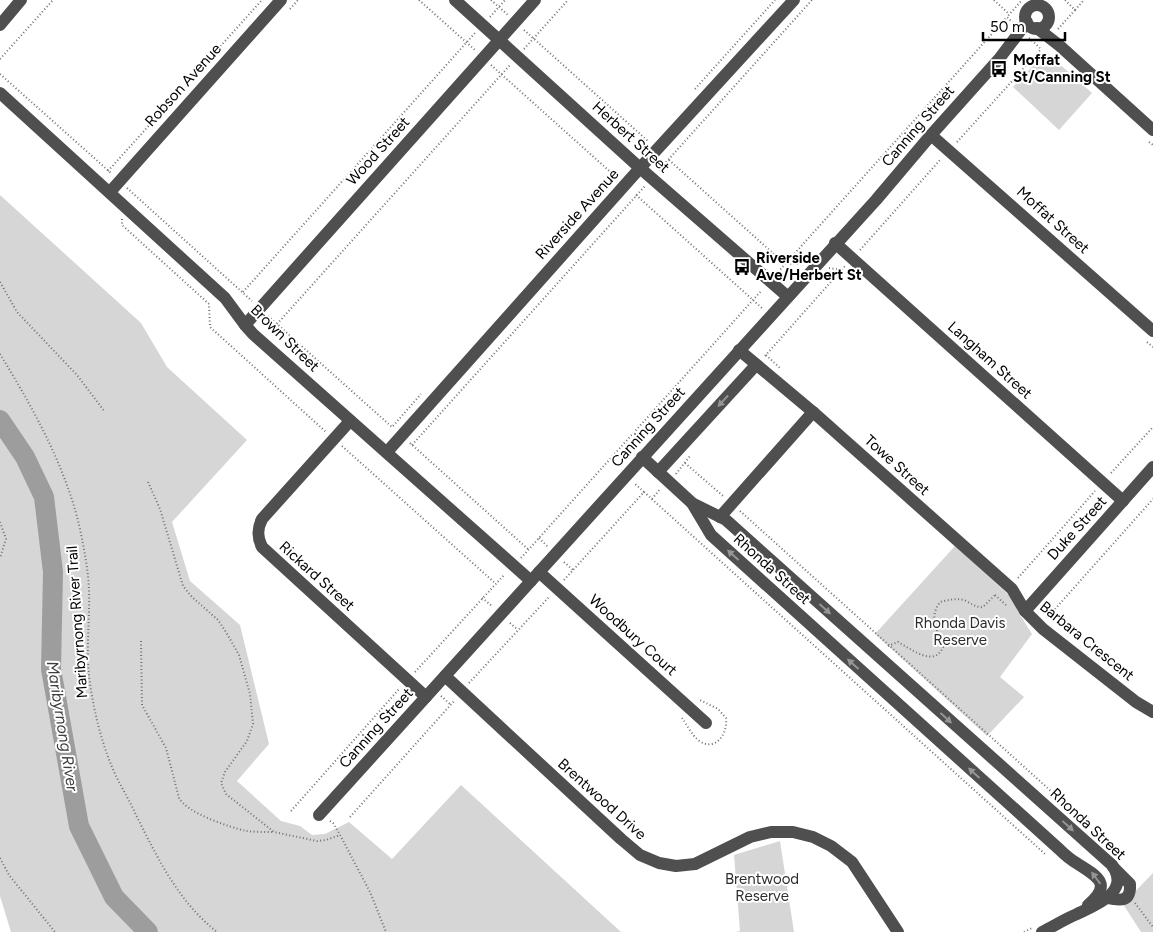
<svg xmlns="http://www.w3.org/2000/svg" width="1153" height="932" viewBox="0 0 1153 932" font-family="Figtree,sans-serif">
	<rect width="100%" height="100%" fill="#fff"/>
	<g fill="#d6d6d6">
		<polygon points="1046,52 1092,93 1059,130 1013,87"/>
		<polygon points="0,195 141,323 167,367 247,440 172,522 190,581 240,625 269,744 237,781 281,821 300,826 312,835 325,834 349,822 392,859 461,785 621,932 11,932 0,896"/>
		<polygon points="955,546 1012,598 1020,615 1032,634 1000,677 1024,697 987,736 875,634"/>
		<polygon points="780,841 794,932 736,932 740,931 734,855"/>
		<polygon points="1153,873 1153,932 1141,932 1123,904"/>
	</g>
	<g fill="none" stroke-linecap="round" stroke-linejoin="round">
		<polyline stroke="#9d9d9d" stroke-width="20" points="0,420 25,457 44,497 53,572 51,669 79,826 114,897 148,932"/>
		<g stroke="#717171" stroke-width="2" stroke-dasharray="1 2.5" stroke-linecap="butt">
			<polyline points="419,0 475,50"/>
			<polyline points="491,0 508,15"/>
			<polyline points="994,0 1009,14"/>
			<polyline points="290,9 298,0"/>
			<polyline points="1075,10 1084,0"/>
			<polyline points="490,17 505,0"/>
			<polyline points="1013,23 1007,17 1022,0"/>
			<polyline points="1058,29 1075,10 1065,0"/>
			<polyline points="524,30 649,142"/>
			<polyline points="1029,38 1040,48"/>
			<polyline points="524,49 568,0"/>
			<polyline points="0,59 53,0"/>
			<polyline points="491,65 616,177"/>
			<polyline points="0,74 111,173"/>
			<polyline points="695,89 775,0"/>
			<polyline points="957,142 1041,49"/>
			<polyline points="1149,142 1153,145"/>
			<polyline points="669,160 785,264 802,264"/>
			<polyline points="659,170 812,0"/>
			<polyline points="108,171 262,0"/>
			<polyline points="127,188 252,301"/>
			<polyline points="636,195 763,309"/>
			<polyline points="122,219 122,225 209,304 210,327 326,432"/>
			<polyline points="860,250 940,160"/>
			<polyline points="829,268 842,270"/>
			<polyline points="778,272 1007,17"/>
			<polyline points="0,282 17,312 77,375 105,412"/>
			<polyline points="243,292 475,33"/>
			<polyline points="268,316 393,428"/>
			<polyline points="277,324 510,65"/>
			<polyline points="1147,342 1153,347"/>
			<path d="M0,354C33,408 66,467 80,529C84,549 88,568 89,589C90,618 86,647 89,676C93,707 100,738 112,767C119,784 129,799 136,815C158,859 178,901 217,932"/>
			<polyline points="766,355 781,369"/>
			<polyline points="765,356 845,266"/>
			<polyline points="393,426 421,394"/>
			<polyline points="410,443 529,550"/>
			<polyline points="412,445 645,186"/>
			<polyline points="342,446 495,583"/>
			<polyline points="685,463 723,496"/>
			<polyline points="1111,473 1153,427"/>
			<polyline points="676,474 690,456"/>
			<polyline points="148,482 160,509 183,586 192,597 218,620 226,632 239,655 250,694 253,724 247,741 225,772 221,783 226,794 274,832 317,841 326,840 340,835"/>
			<polyline points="644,492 1045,854"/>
			<polyline points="652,499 660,489"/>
			<polyline points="740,511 1052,792"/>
			<polyline points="0,522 6,539 0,558"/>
			<polyline points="539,538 548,547"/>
			<polyline points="521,558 762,290"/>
			<polyline points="564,562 573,570"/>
			<polyline points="1018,578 1095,491"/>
			<polyline points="564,580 644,492 634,483"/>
			<polyline points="995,595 1007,606"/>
			<polyline points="482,598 492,606"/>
			<polyline points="1048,617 1153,499"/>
			<polyline points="510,623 518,630"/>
			<path d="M141,641L142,705L166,748L179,798C187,813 229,827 246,831C255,832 265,832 274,832"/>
			<path d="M888,646L898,642C911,649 935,668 943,647C938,630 928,619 940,602C948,600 956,598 964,600C971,603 976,608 983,607L996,594"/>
			<polyline points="415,672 505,574"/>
			<polyline points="469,683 549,597"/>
			<polyline points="441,696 450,704"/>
			<path d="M682,718C687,725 692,735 698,740C715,753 728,734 726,718L718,709L698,699"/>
			<polyline points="291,811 400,688"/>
			<polyline points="350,817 455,700"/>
			<polyline points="330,821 333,823 339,833 370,892 386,932"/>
			<polyline points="0,858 9,875 55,932"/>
			<polyline points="1135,903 1153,927"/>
			<polyline points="1024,932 1032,928"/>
		</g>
		<g stroke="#4f4f4f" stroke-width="12">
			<polyline points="455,0 640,168 787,296"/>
			<circle cx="1037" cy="17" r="12"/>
			<polyline points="0,25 21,0"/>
			<polyline points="1037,28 1060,46 1153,130"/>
			<polyline points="0,93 225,298 245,325 253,334 531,581"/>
			<polyline points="931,135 1153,331"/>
			<polyline points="110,192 281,0"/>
			<polyline points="835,243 1123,501"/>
			<polyline points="245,325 535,0"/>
			<polyline points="739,350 813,412 1012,589 1025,611 1043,629 1136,702 1153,712"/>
			<path d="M350,421L262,519C257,529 257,537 262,547L426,697"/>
			<polyline points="387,452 640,168 794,0"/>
			<path d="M642,457L692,503L726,520L1112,865C1131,892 1096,905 1077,914C1065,919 1054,926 1042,932"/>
			<polyline points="658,472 756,365"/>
			<path d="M692,503L711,535L1059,849C1065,855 1071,860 1078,864C1099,877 1112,885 1088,905"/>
			<polyline points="720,517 813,412"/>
			<polyline points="539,572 706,723"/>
			<polyline points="1025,611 1153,467"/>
			<polyline points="445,676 621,839 640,855 659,863 676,866 695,864 750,837 771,832 793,832 813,837 831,846 852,862 898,932"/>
			<polyline points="319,815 876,200 931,135 999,59 1027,22"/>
			<path d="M1107,898C1121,901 1131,902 1130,884L1113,867"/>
		</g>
	</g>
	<defs><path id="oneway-solid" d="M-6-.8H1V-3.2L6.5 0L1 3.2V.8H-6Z" transform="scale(1.25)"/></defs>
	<g fill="#959595">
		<use href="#oneway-solid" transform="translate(723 401) rotate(133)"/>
		<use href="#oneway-solid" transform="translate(733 555) rotate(-138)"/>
		<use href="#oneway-solid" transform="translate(825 609) rotate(42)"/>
		<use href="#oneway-solid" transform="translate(853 664) rotate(-138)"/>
		<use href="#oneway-solid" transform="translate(946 718) rotate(42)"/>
		<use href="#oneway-solid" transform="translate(974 773) rotate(-138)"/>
		<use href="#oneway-solid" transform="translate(1068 826) rotate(42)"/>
		<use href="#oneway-solid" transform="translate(1096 878) rotate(-127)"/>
	</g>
	<defs>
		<g id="bus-bare" transform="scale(1.35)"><path d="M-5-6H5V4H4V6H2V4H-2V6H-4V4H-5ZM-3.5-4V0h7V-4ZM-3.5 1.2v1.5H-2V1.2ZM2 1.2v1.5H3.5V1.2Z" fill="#000" stroke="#fff" stroke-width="2.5" paint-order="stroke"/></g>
	</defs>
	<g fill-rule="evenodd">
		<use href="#bus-bare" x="999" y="69"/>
		<use href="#bus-bare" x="742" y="267"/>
	</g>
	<g text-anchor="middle" stroke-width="4" stroke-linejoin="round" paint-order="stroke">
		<g font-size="15" font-weight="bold" fill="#000" stroke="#fff" text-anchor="start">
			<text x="1013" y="65">Moffat<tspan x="1013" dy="17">St/Canning St</tspan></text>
			<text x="756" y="263">Riverside<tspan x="756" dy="17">Ave/Herbert St</tspan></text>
		</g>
		<g font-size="15" fill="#000" stroke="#fff">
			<text transform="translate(183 85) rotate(-48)" y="5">Robson Avenue</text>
			<text transform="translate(918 126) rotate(-49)" y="5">Canning Street</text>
			<text transform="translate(631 137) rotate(42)" y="5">Herbert Street</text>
			<text transform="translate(378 151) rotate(-48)" y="5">Wood Street</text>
			<text transform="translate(577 214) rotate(-48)" y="5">Riverside Avenue</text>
			<text transform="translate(1053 220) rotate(42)" y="5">Moffat Street</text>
			<text transform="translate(285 338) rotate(44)" y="5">Brown Street</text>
			<text transform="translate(990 360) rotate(42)" y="5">Langham Street</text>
			<text transform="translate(648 427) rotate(-48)" y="5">Canning Street</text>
			<text transform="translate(897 465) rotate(42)" y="5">Towe Street</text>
			<text transform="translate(1077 528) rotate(-48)" y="5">Duke Street</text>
			<text transform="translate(772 569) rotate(42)" y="5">Rhonda Street</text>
			<text transform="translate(317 576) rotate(42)" y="5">Rickard Street</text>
			<text transform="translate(77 622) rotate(-94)" y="5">Maribyrnong River Trail</text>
			<text transform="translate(633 635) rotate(42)" y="5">Woodbury Court</text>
			<text transform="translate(1087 641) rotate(39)" y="5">Barbara Crescent</text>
			<text transform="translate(376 728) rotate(-48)" y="5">Canning Street</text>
			<text transform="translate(602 799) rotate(42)" y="5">Brentwood Drive</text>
			<text transform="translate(1088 824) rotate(43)" y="5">Rhonda Street</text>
		</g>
		<g font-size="15" fill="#2d2d2d" stroke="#fff">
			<text x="960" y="628">Rhonda Davis<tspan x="960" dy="17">Reserve</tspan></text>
			<text x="762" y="884">Brentwood<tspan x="762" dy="17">Reserve</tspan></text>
		</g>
		<g font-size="16" font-style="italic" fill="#3e3e3e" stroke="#fff">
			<text transform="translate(63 726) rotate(81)" y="6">Maribyrnong River</text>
		</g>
	</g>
	<path d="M983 32v8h82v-8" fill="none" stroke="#000000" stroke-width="2.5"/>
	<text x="990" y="32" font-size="15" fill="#000000" stroke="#ffffff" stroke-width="4" paint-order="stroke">50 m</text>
</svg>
